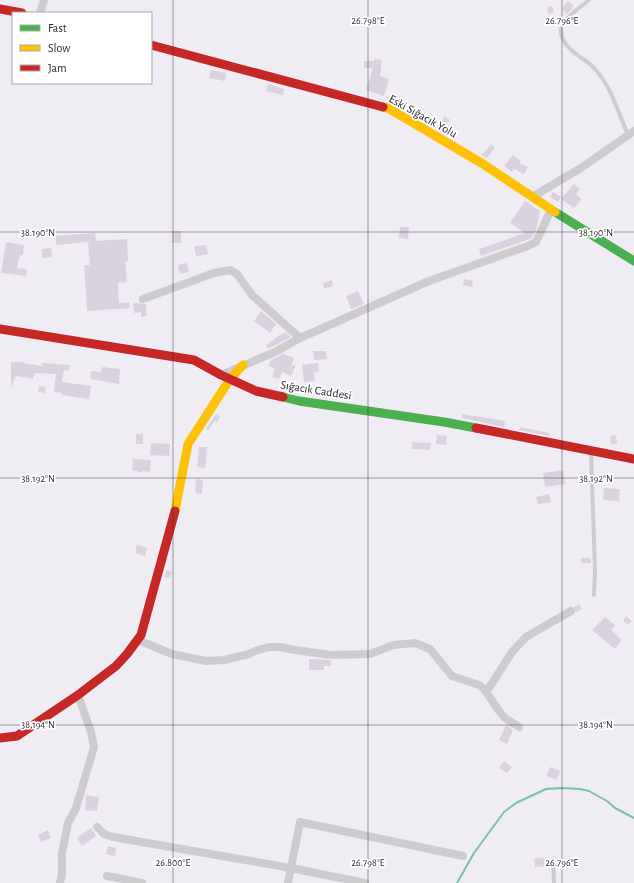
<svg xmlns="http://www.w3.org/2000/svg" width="634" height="883" viewBox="0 0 634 883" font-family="'Alegreya Sans',sans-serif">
	<rect width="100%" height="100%" fill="#f0ecf4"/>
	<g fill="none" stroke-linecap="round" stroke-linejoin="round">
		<polyline stroke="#7ac4a1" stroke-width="2" points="457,883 474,853 504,812 516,803 546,789 562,788 580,789 589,791 607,801 615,808 634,818"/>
	</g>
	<g fill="#dad2df">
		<polygon points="568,1 574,6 567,14 562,9"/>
		<polygon points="552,6 554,12 548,14 547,7"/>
		<polygon points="375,59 382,60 380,76 389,79 384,96 366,90 373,68 364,68 364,61 374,61"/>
		<polygon points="211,70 226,73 225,81 209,78"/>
		<polygon points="268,84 284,89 283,95 266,91"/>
		<polygon points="445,116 450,120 444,128 439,124"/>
		<polygon points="491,144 495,148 487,158 482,155"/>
		<polygon points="513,155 521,161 519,163 528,167 524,174 514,169 512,172 504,166"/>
		<polygon points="574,184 580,189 576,194 582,199 574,208 561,199"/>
		<polygon points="553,192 561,197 558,202 550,197"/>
		<polygon points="525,201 540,211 536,230 532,238 481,256 479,249 525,233 510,223"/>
		<polygon points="400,227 409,227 408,239 399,238"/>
		<rect x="172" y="231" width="9" height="12"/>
		<polygon points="95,233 96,241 127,239 128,261 125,262 127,282 118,283 118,286 119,303 129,302 130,308 87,311 84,265 90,265 88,242 56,245 56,236"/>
		<polygon points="6,242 24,245 23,255 20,255 17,268 27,269 26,276 1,273"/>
		<polygon points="206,245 208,254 196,256 194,246"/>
		<polygon points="51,248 52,257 42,258 42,249"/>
		<polygon points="187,263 189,272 180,274 178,265"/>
		<polygon points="464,279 473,281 472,287 463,285"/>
		<polygon points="332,280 333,286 324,289 323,283"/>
		<polygon points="358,291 364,304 351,309 346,296"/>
		<polygon points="133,303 146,304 147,316 141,317 141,312 134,313"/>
		<polygon points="261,311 276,324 270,333 254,321"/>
		<polygon points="285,332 291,337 268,349 266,345"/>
		<polygon points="313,351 326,351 327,359 314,360"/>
		<polygon points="283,354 294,358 291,366 296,365 291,376 282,372 279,379 272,377 275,368 268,366 271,360"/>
		<polygon points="11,362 23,362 23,363 42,366 42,363 70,365 69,371 64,370 62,382 91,386 89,399 62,395 62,393 54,392 56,374 34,373 33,379 16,376 11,388"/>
		<polygon points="318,363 319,372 314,372 315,381 304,382 302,365"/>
		<polygon points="102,367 120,369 119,384 90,379 91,371 101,372"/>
		<polygon points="39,386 46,387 45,393 38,392"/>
		<polygon points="216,414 220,417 217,422 214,421 209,430 206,429"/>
		<polygon points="462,414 505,421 504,427 462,418"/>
		<polygon points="520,427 549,433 549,436 519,430"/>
		<rect x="136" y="434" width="7" height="10"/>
		<polygon points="437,435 447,436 446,445 436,444"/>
		<polygon points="616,435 617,444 611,444 610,436"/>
		<polygon points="412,442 431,443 430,450 412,449"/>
		<polygon points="151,443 170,444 169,456 150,455"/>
		<polygon points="199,447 207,447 205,468 197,467"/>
		<polygon points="133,459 151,460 150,472 143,471 143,473 132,470"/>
		<polygon points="563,470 565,484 545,487 543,473"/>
		<polygon points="196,479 203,480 202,494 195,493"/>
		<polygon points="604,488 620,489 619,501 603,500"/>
		<polygon points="549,494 551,502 538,504 536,497"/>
		<polygon points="137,545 147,548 145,556 135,553"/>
		<rect x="581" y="558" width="10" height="5"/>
		<polygon points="166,570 172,572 170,578 165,577"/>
		<polygon points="579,604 582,609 576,612 574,607"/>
		<polygon points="626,616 632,621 628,625 623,621"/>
		<polygon points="605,617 615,625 611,630 622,640 615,649 592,630"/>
		<polygon points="309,659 331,660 331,666 324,666 324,670 309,670"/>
		<polygon points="506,725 513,730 507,744 499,740"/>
		<polygon points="504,761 512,767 507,773 499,768"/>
		<polygon points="550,767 560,771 557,780 546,776"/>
		<polygon points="86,795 99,797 97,811 85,810"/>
		<polygon points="91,828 96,836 82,846 77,838"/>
		<polygon points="48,830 51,838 41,842 38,835"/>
		<polygon points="108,846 116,848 115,856 106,854"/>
		<polygon points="544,858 545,866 535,867 534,859"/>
	</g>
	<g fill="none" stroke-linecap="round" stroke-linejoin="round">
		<g stroke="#ceccce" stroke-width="4">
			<path d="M589,0C582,6 563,19 561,28C559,46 580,56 591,65C610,82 618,112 628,135"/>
			<polyline points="591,452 595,571 594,595"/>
			<polyline points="553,859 554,883"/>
		</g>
		<g stroke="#ceccce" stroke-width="8">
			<polyline points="40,13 44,0"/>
			<polyline points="532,197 581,168 634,131"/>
			<polyline points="143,299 214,273 230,270 237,274 252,295 300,338"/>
			<polyline points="221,375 275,352 300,338 429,281 528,246 536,242 551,210"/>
			<polyline points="138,640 172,654 206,661 224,660 249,654 255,651 269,647 280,647 295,650 331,655 370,654 393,645 415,643 430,649 452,676 479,685 485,690 499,711 505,718 519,727"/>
			<polyline points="485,690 489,688 512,652 526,637 571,611"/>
			<polyline points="97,827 104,834 113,837 291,868 365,883"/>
			<polyline points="107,876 142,883"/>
			<polyline points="60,883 62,875 62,853 68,823 76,808 94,747 91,732 78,695"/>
			<polyline points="288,883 300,822 463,856"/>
		</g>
		<g stroke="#4caf50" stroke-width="9">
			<polyline points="555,212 634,261"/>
			<polyline points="283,397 299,401 444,422 476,428"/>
		</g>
		<g stroke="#ffc107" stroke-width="9">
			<polyline points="383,107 388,108 483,164 555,212"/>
			<polyline points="175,511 188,444 230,379 243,365"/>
		</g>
		<g stroke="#c62828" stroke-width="9">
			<polyline points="0,9 22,13"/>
			<polyline points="151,45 383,107"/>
			<polyline points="0,329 194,360 221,375 256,391 283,397"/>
			<polyline points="476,428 634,459"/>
			<polyline points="0,738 17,736 78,695 116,666 127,654 141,635 175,511"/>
		</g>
	</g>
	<path fill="none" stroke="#2c292f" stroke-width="1" stroke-opacity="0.45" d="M173,0V883M368,0V883M562,0V883M0,232H634M0,478H634M0,725H634"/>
	<g text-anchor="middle" stroke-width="3.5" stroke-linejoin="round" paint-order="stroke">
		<g font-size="12" fill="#2c292f" stroke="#fff">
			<text transform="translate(423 116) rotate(29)" y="4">Eski Sığacık Yolu</text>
			<text transform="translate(316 390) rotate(9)" y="4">Sığacık Caddesi</text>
		</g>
	</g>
	<g font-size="10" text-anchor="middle" fill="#2c292f" stroke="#fff" stroke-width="3.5" stroke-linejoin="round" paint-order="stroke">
		<text x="368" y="24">26.798°E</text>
		<text x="562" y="24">26.796°E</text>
		<text x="596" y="236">38.190°N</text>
		<text x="38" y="236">38.190°N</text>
		<text x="596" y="482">38.192°N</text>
		<text x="38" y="482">38.192°N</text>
		<text x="596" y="728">38.194°N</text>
		<text x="38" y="728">38.194°N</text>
		<text x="173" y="866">26.800°E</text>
		<text x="368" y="866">26.798°E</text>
		<text x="562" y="866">26.796°E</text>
	</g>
	<rect x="12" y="12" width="140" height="72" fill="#ffffff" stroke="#aba9ac"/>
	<rect x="20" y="25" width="20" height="6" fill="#4caf50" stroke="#aba9ac"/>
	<text x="48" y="32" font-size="12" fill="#2c292f">Fast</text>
	<rect x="20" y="45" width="20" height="6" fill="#ffc107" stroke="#aba9ac"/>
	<text x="48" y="52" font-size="12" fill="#2c292f">Slow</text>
	<rect x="20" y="65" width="20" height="6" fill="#c62828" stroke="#aba9ac"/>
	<text x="48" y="72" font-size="12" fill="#2c292f">Jam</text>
</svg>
